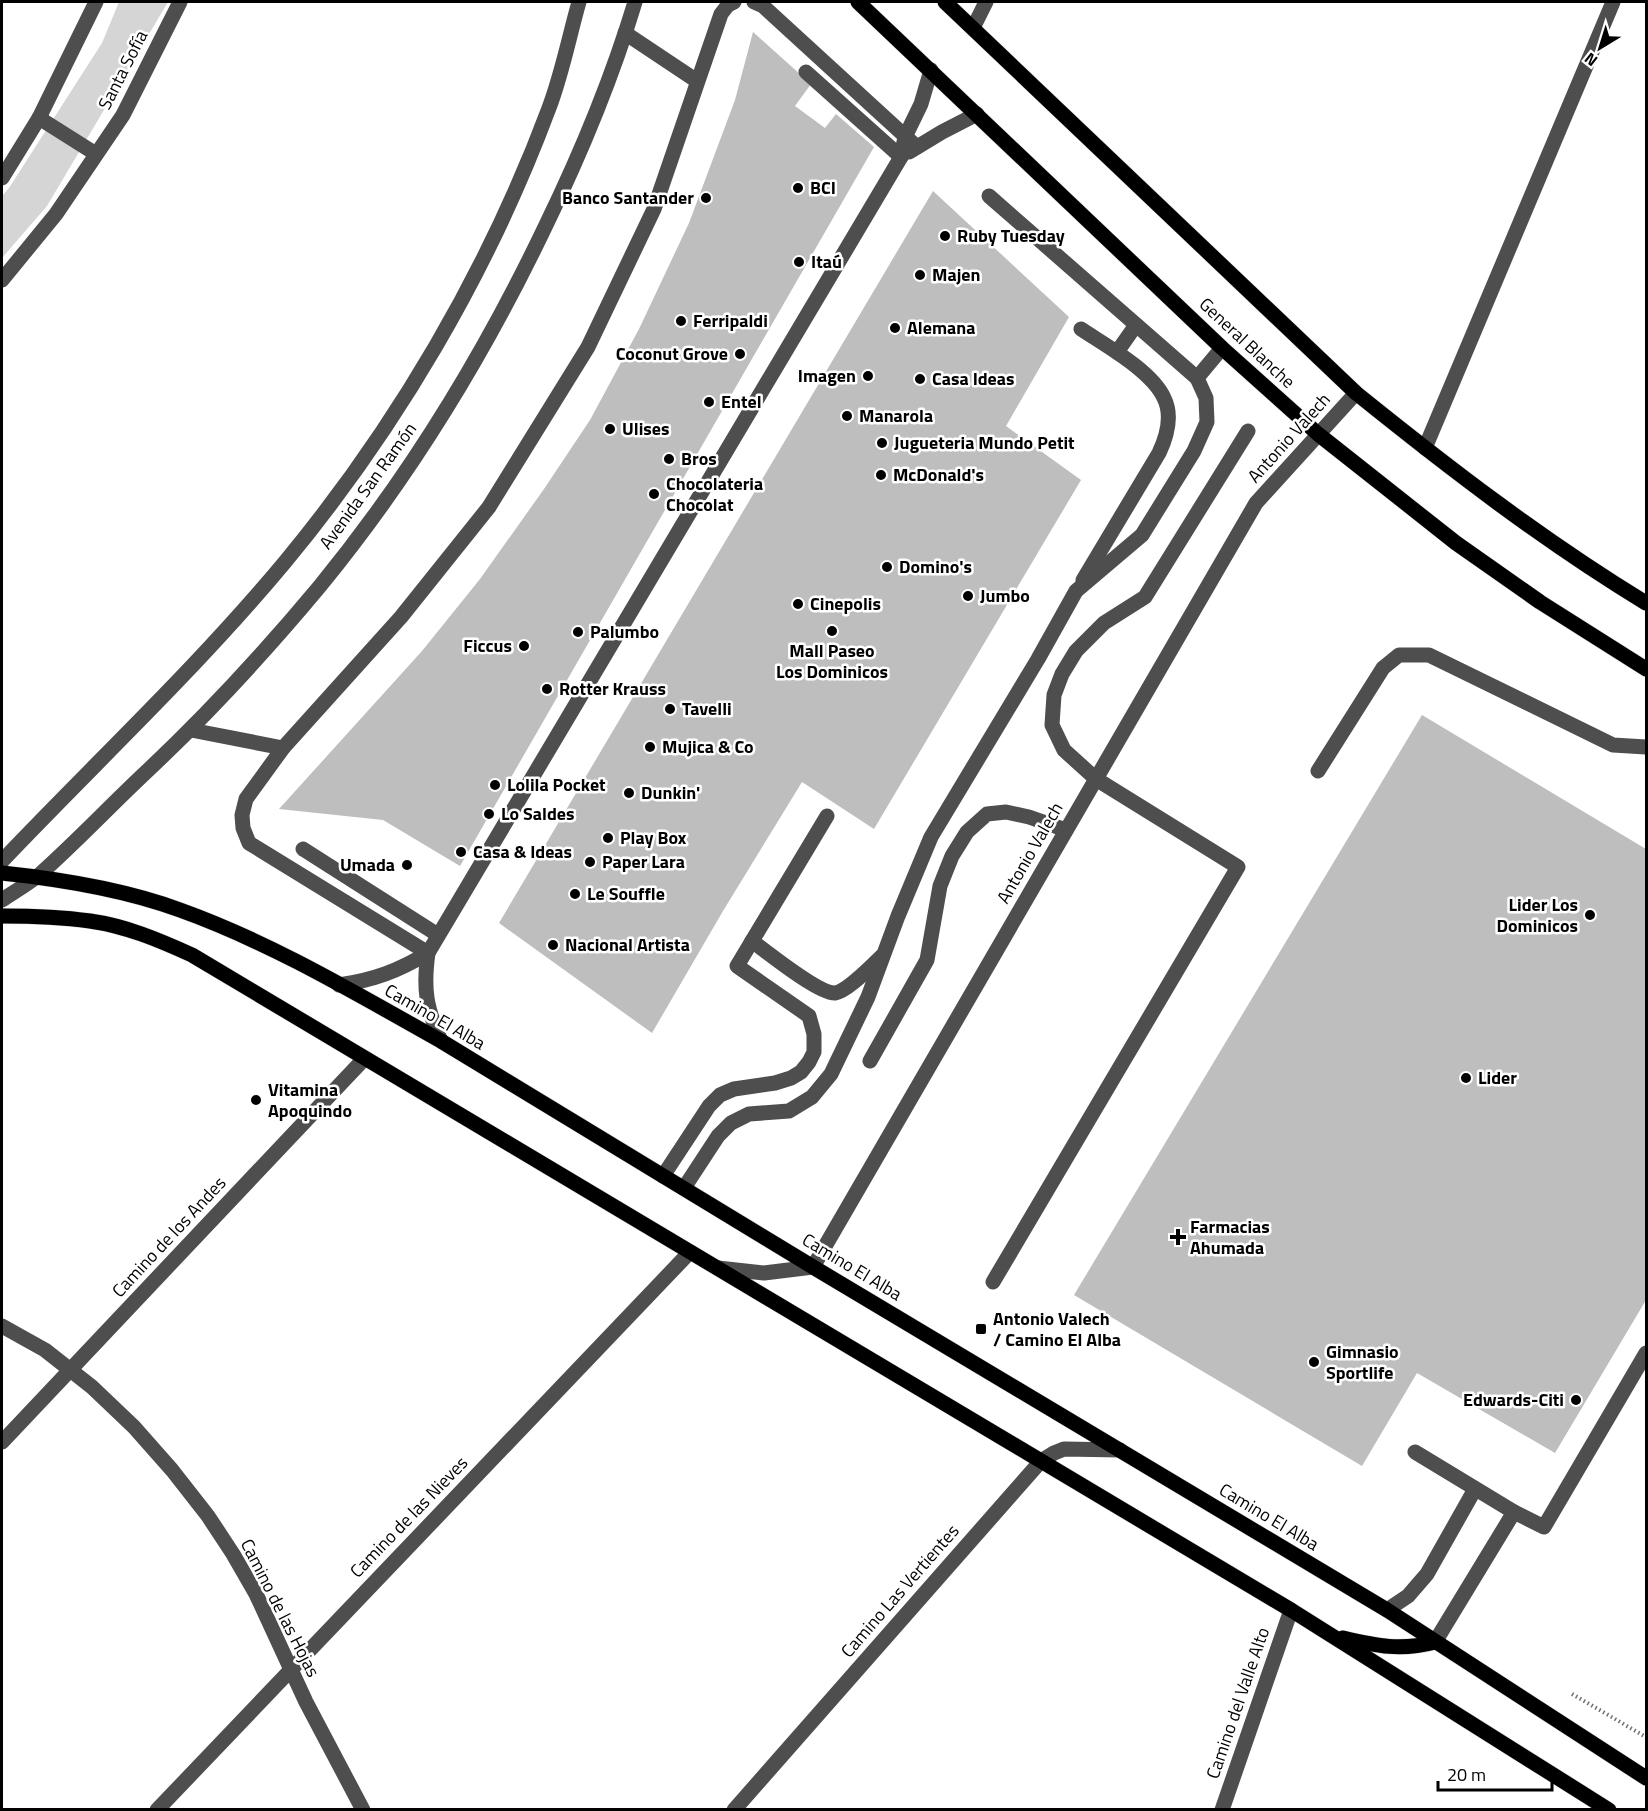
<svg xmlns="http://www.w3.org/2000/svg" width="1648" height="1811" viewBox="0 0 1648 1811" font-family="'Titillium Web',sans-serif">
	<rect width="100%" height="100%" fill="#fff"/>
	<polygon fill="#d5d5d5" points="119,2 168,2 47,206 2,258 2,196 9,188 102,43"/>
	<g fill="#bebebe">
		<polygon points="753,32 811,84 795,106 825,128 836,114 874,147 460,866 383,820 279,809 422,651 480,579 544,489 590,420 639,329 689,223 735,100"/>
		<polygon points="933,191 1069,317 1006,426 1081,480 874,829 802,782 723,911 652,1033 499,923"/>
		<polygon points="1422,715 1646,849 1646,1300 1555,1453 1417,1373 1362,1466 1074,1295"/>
	</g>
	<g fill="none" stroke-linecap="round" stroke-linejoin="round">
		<g stroke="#dbdbdb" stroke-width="16">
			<g id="major">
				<polyline points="858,2 1222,348 1318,434 1456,543 1540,602 1646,669"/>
				<path d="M945,2L1356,393C1449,468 1544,541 1646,603"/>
				<path d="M2,873C59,879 126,890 180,910C272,943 357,994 441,1041L813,1267L1387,1610L1646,1778"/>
				<path d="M2,916C31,916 61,917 90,921C126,926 159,940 192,955L1291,1610L1609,1810"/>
				<path d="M1343,1638C1377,1646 1401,1651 1435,1642"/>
			</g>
		</g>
		<polyline stroke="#707070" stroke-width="4" stroke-dasharray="1.5 3" stroke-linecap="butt" points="1572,1694 1646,1737"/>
		<g stroke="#4e4e4e" stroke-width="15">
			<polyline points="754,2 763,6 917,147"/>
			<polyline points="973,28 986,2"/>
			<polyline points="625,33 697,81"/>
			<polyline points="806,72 901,157"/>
			<polyline points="39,118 96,154"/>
			<polyline points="909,152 942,132 977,114"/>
			<polyline points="2,178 39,118 96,2"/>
			<polyline points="2,280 56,214 123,115 180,2"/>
			<path d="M1081,329C1105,345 1152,371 1164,398C1173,416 1167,436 1159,453L1083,580"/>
			<polyline points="1117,352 1136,325"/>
			<polyline points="1197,378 1222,348"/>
			<polyline points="1425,448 1613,2"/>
			<polyline points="191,730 283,748"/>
			<polyline points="1318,771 1383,668 1399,655 1429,655 1613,745 1646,747"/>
			<polyline points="303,849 438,935"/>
			<path d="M2,861C96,762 197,668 285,562C396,428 488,272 549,108C562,74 569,37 579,2"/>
			<path d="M2,900C14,892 28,884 39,875C75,843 109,807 144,774C207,715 265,652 320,586C410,476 485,353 546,225C581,153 612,78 635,2"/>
			<path d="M752,941C767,952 819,994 835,993C848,991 871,966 882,956"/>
			<polyline points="428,953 249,843 243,828 242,815 246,799 283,748 401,617 489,507 588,347 654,209 721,14 728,5 734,2"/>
			<path d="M339,985C374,980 398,971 428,953"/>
			<path d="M441,1041C426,1007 423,989 428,953L901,157L905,137L921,104L931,70"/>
			<polyline points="870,1061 927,960 940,886 952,856 967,832 987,814 1006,812 1029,817 1066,830"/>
			<polyline points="663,1176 709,1106 720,1095 734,1089 775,1083 791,1078 801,1072 809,1062 814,1052 814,1034 809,1016 737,966 827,816"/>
			<polyline points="684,1188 718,1136 731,1123 749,1114 789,1111 812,1097 831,1074 868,997 898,916 931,837 1038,659 1076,591 1142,535 1194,451 1207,422 1206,398 1197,378 989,196"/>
			<polyline points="718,1268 764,1273 813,1267 1256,503 1356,393"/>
			<polyline points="993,1282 1238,867 1096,779 1064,750 1052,725 1054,695 1062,674 1076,651 1104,623 1145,597 1248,431"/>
			<polyline points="2,1326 45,1350 92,1387 134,1427 172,1470 208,1516 233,1554 256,1594 306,1702 363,1810"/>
			<polyline points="2,1442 364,1059"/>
			<polyline points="1415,1452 1514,1512 1544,1527 1646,1353"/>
			<polyline points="1387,1610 1408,1596 1427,1574 1475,1489"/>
			<polyline points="1435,1642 1514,1512"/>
			<polyline points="157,1810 690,1252"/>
			<polyline points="734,1810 1041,1461 1054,1453 1064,1449 1120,1450"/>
			<polyline points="1222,1810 1291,1610"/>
		</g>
		<use href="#major" stroke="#000" stroke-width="15"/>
	</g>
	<g fill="#000" stroke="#fff" stroke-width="2">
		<circle cx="798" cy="188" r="6"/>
		<circle cx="706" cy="198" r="6"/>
		<circle cx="945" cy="236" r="6"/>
		<circle cx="799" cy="262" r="6"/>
		<circle cx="920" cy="275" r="6"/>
		<circle cx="681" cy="321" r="6"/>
		<circle cx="895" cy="328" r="6"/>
		<circle cx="740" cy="354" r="6"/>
		<circle cx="868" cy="376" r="6"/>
		<circle cx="920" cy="379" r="6"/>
		<circle cx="709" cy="402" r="6"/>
		<circle cx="847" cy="416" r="6"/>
		<circle cx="610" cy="429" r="6"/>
		<circle cx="882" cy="443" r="6"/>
		<circle cx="669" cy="459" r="6"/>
		<circle cx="881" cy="475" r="6"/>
		<circle cx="654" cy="494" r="6"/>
		<circle cx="887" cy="567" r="6"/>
		<circle cx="968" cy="596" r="6"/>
		<circle cx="798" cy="604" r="6"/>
		<circle cx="832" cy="631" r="6"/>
		<circle cx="578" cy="632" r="6"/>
		<circle cx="524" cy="646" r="6"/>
		<circle cx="547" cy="689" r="6"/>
		<circle cx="670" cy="709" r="6"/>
		<circle cx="650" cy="747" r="6"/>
		<circle cx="495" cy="785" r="6"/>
		<circle cx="629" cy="793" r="6"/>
		<circle cx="489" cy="814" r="6"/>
		<circle cx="608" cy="838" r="6"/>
		<circle cx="461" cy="852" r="6"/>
		<circle cx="590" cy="862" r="6"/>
		<circle cx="407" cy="865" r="6"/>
		<circle cx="575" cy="894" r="6"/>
		<circle cx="1590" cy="915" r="6"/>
		<circle cx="553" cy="945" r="6"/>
		<circle cx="1466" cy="1078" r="6"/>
		<circle cx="256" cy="1100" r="6"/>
		<path d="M1175 1228h6v6h6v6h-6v6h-6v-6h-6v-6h6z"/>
		<rect x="975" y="1323" width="12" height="12" rx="3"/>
		<circle cx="1314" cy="1362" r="6"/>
		<circle cx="1576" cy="1400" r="6"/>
	</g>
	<g text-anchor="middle" stroke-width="5" stroke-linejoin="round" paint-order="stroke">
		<g font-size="18" fill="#000" stroke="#fff">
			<text transform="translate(123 70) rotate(-63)" y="6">Santa Sofía</text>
			<text transform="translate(1247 343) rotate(43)" y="6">General Blanche</text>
			<text transform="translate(1289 438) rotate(-48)" y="6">Antonio Valech</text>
			<text transform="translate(368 486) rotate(-54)" y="6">Avenida San Ramón</text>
			<text transform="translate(1030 853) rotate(-60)" y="6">Antonio Valech</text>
			<text transform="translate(435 1017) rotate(30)" y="6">Camino El Alba</text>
			<text transform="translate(169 1237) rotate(-47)" y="6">Camino de los Andes</text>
			<text transform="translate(852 1267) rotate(31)" y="6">Camino El Alba</text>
			<text transform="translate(409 1517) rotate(-46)" y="6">Camino de las Nieves</text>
			<text transform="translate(1269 1517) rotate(31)" y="6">Camino El Alba</text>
			<text transform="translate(900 1591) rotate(-49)" y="6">Camino Las Vertientes</text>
			<text transform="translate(280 1608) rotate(63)" y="6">Camino de las Hojas</text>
			<text transform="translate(1238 1703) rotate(-71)" y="6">Camino del Valle Alto</text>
		</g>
		<g font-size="18" font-weight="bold" fill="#000" stroke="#fff" text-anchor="start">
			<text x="810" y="194">BCI</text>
			<text x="694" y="204" text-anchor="end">Banco Santander</text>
			<text x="957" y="242">Ruby Tuesday</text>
			<text x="811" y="268">Itaú</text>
			<text x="932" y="281">Majen</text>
			<text x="693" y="327">Ferripaldi</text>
			<text x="907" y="334">Alemana</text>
			<text x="728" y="360" text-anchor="end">Coconut Grove</text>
			<text x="856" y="382" text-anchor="end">Imagen</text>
			<text x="932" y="385">Casa Ideas</text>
			<text x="721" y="408">Entel</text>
			<text x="859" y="422">Manarola</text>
			<text x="622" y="435">Ulises</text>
			<text x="894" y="449">Jugueteria Mundo Petit</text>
			<text x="681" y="465">Bros</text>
			<text x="893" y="481">McDonald's</text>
			<text x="666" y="490">Chocolateria<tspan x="666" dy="21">Chocolat</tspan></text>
			<text x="899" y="573">Domino's</text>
			<text x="980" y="602">Jumbo</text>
			<text x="810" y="610">Cinepolis</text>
			<text x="590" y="638">Palumbo</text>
			<text x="512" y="652" text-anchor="end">Ficcus</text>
			<text x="832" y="657" text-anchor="middle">Mall Paseo<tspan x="832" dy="21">Los Dominicos</tspan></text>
			<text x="559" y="695">Rotter Krauss</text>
			<text x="682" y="715">Tavelli</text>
			<text x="662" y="753">Mujica &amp; Co</text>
			<text x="507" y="791">Lolila Pocket</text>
			<text x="641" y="799">Dunkin'</text>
			<text x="501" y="820">Lo Saldes</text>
			<text x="620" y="844">Play Box</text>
			<text x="473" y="858">Casa &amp; Ideas</text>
			<text x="602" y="868">Paper Lara</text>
			<text x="395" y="871" text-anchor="end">Umada</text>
			<text x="587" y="900">Le Souffle</text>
			<text x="1578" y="911" text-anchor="end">Lider Los<tspan x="1578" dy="21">Dominicos</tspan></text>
			<text x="565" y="951">Nacional Artista</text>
			<text x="1478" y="1084">Lider</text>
			<text x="268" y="1096">Vitamina<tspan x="268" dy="21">Apoquindo</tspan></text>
			<text x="1190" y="1233">Farmacias<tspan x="1190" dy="21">Ahumada</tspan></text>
			<text x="993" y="1325">Antonio Valech<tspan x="993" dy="21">/ Camino El Alba</tspan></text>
			<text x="1326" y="1358">Gimnasio<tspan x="1326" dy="21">Sportlife</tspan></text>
			<text x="1564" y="1406" text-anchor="end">Edwards-Citi</text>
		</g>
	</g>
	<rect width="1648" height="1811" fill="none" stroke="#000000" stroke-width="6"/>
	<g transform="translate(1600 48) rotate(218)" stroke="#ffffff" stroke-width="4.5" paint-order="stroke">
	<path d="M0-4.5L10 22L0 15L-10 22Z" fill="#000000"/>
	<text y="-9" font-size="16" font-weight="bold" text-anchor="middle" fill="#000000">N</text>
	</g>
	<path d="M1438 1781v9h114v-9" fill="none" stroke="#000000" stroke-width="3"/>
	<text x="1447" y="1781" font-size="18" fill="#000000" stroke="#ffffff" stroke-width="4.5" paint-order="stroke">20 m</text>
</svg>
